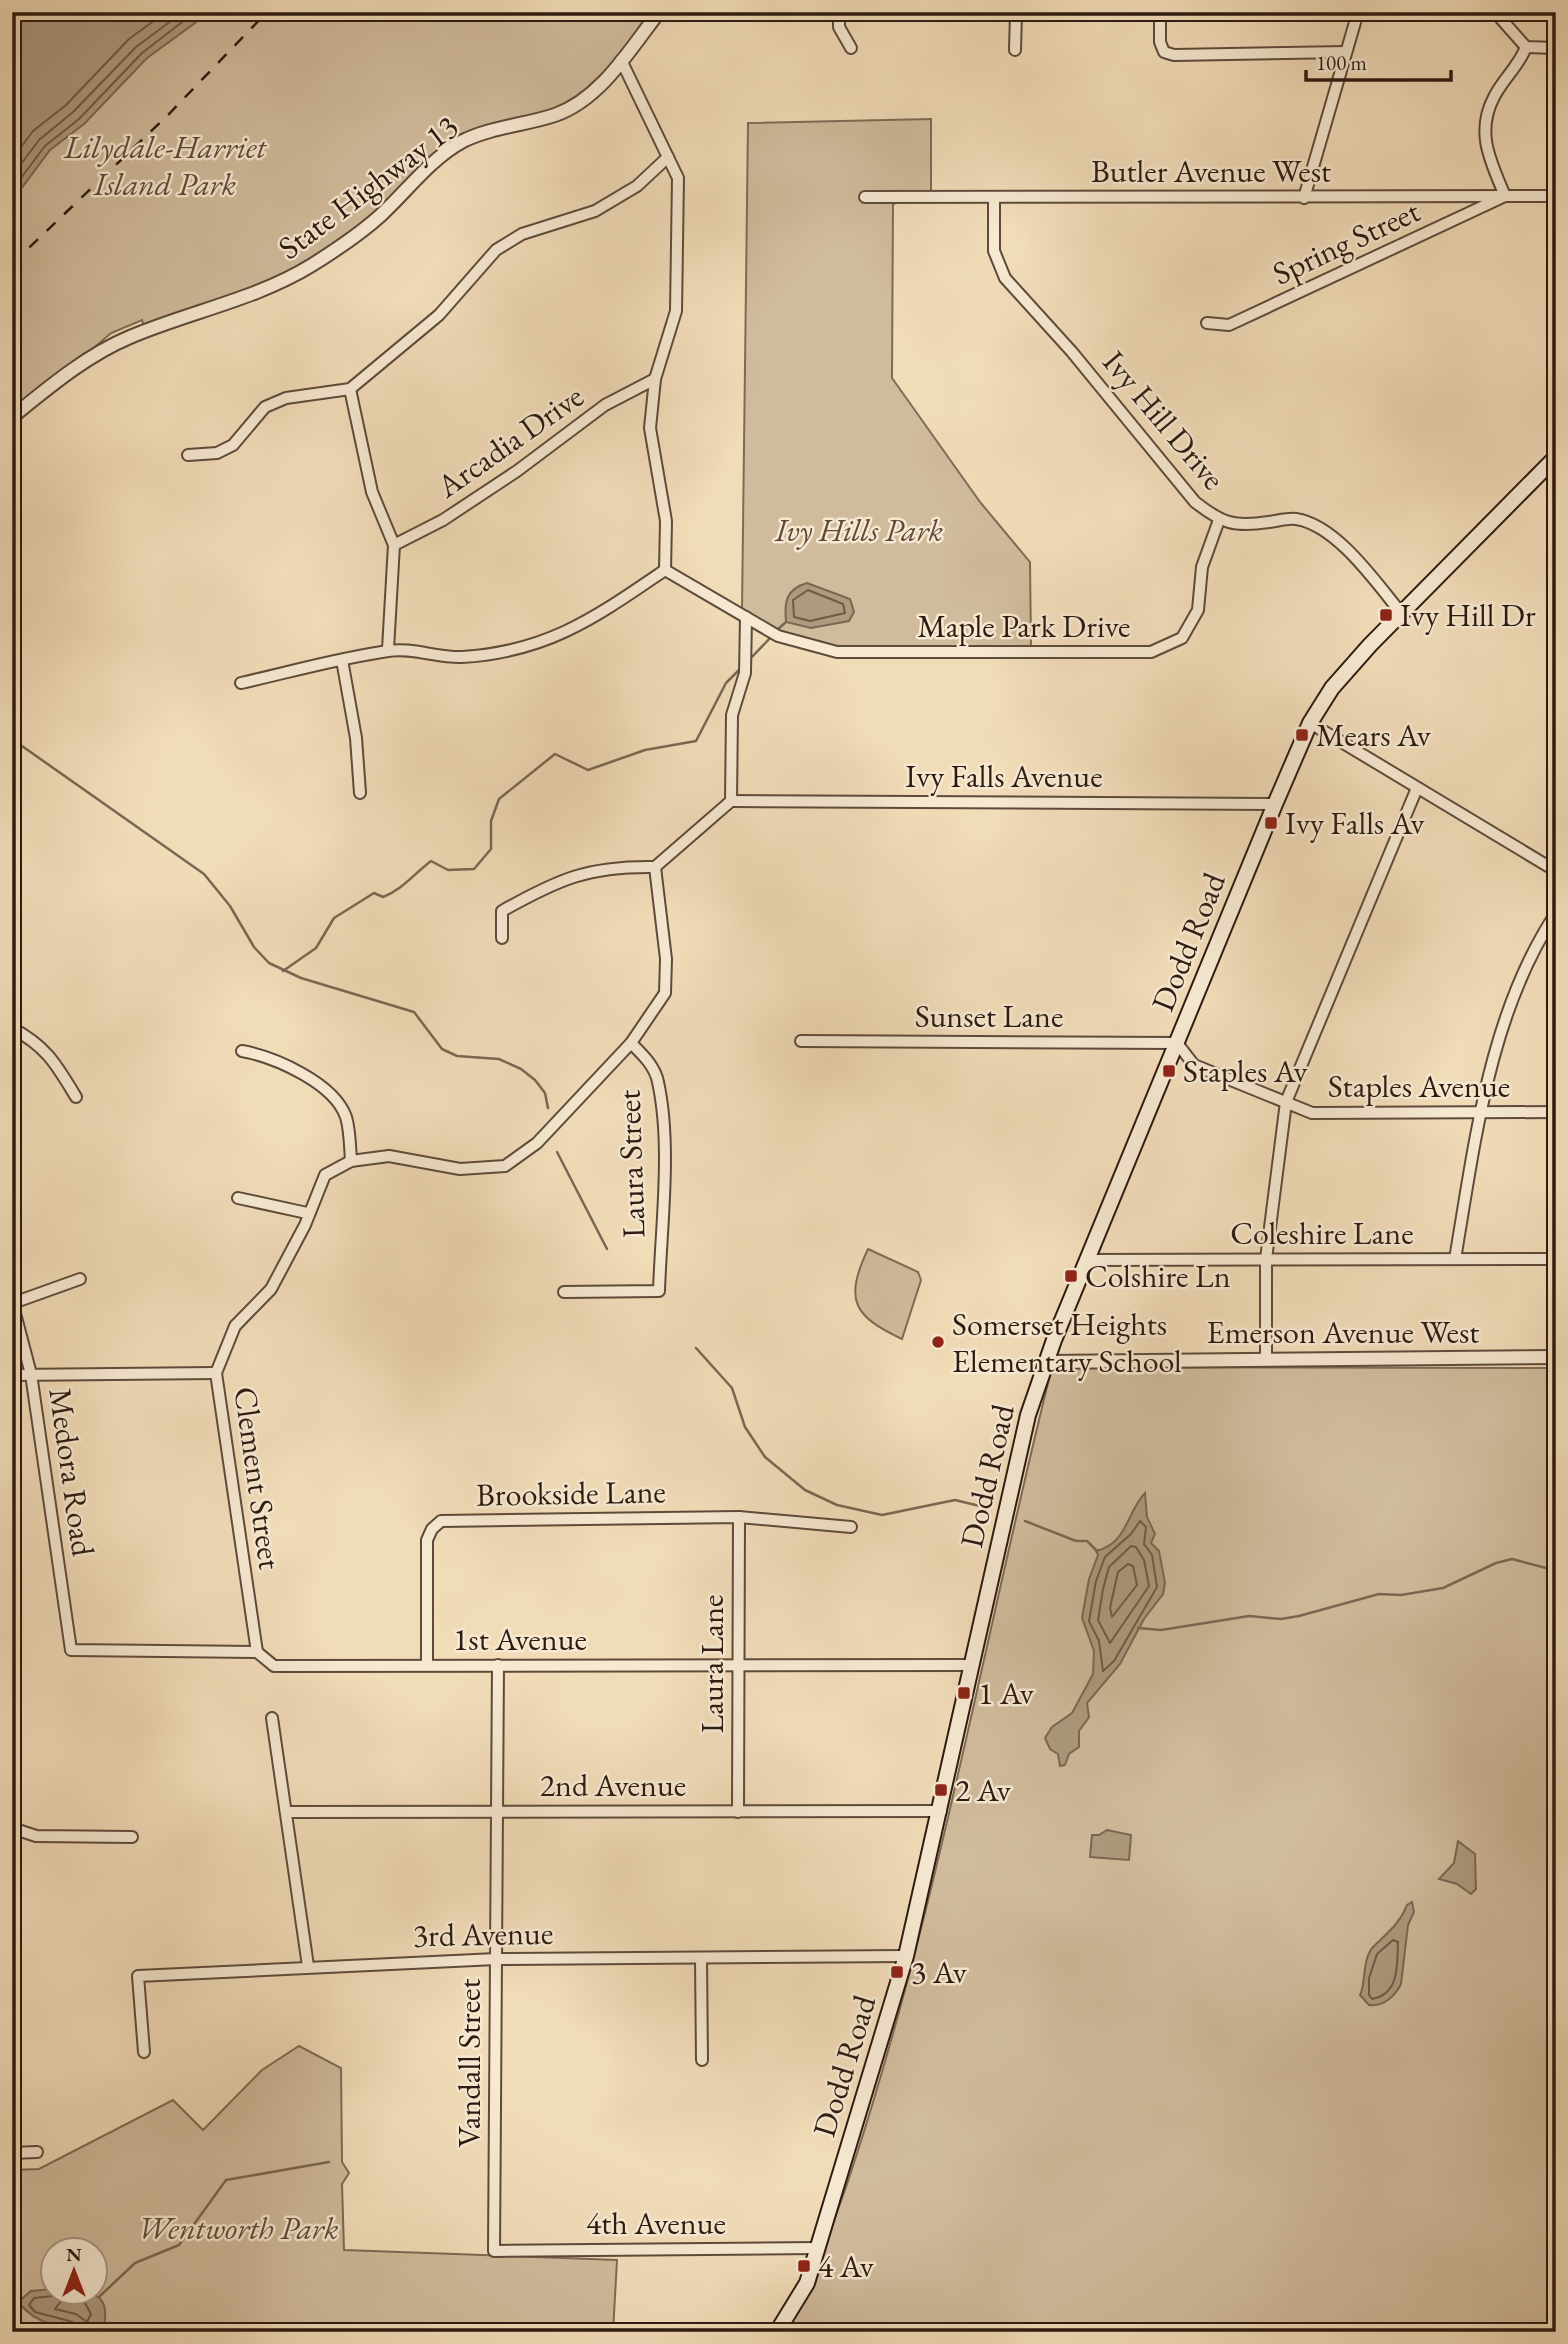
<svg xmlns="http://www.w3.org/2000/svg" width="1568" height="2344" viewBox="0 0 1568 2344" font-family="'EB Garamond',serif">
	<rect width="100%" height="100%" fill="#f1dcb8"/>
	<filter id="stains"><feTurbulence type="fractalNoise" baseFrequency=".00286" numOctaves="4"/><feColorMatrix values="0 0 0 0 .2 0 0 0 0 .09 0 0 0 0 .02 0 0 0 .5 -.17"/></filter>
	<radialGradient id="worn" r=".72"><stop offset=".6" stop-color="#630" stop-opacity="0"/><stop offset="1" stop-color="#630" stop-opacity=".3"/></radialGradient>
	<g fill="#d0bb9c" stroke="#7e6a56" stroke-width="2" fill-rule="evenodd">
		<polygon points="12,12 663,12 583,102 452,143 341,247 250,297 147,335 142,320 111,333 12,419"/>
		<polygon points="931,119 931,193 893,204 892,378 980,502 1030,562 1031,646 824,646 786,636 742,609 748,123"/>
		<path d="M868,1249L918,1272L921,1280L902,1339C853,1316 844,1300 868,1249Z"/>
		<path d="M1052,1367L1556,1368V2332H785L798,2313C816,2265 837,2217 852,2169C938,1907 985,1634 1052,1367Z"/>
		<path d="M299,2046L341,2068L342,2162L349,2173L342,2184L344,2250L617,2260L613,2332H12V2170L39,2169L173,2100L203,2130L262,2070ZM52,2250H94V2292H52Z"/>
	</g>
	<g fill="#ae9a7f" stroke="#7a6753" stroke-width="2">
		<polygon points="12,12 204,12 195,23 147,58 84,124 50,150 12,201"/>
		<path d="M807,583L850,599L854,612L849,621L811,628L786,622C784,602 786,589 807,583Z"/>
		<path d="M1145,1493L1147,1517L1155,1534L1151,1543L1159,1551L1165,1583L1163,1594L1144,1619L1120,1664L1087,1703L1089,1717L1079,1731V1747L1069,1754L1065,1765L1060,1766L1058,1754L1050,1749L1045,1738L1052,1727L1072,1713L1093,1674L1094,1651L1082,1618L1089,1579L1098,1555L1096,1551C1128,1543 1126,1513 1145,1493Z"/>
		<polygon points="1107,1830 1131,1835 1129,1860 1090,1857 1092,1835 1099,1835"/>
		<polygon points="1458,1841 1475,1854 1476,1889 1471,1894 1457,1884 1439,1879 1454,1863"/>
		<path d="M1412,1902L1414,1912L1408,1925L1401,1984C1395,1996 1384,2007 1369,2005L1360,1995C1366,1984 1362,1959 1373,1947C1387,1933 1399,1925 1407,1905Z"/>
		<path d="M52,2289V2292C84,2292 114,2286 103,2330C69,2328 41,2330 18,2302L31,2291Z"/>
	</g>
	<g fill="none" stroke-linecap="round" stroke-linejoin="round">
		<g stroke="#6e5a48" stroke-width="2">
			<polyline points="12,159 33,131 66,105 129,39 166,12"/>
			<polyline points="12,176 39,140 73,112 136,47 183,12"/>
			<polyline points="12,190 45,146 79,119 142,53 195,12"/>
			<polygon points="808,590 843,604 845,613 810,621 794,617 793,600"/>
			<polygon points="1140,1521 1146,1527 1144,1544 1152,1555 1157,1587 1114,1661 1103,1671 1099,1641 1089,1621 1096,1581 1105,1557 1131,1534"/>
			<polygon points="1131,1546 1136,1547 1144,1560 1149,1586 1110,1643 1098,1620 1103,1589 1109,1567"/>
			<polygon points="1128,1564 1133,1566 1137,1585 1112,1617 1110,1608 1118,1572"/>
			<path d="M1393,1940L1398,1942C1397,1964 1400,1994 1372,1999L1369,1995V1978L1377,1954Z"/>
			<polyline points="58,2292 53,2296 34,2298 29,2305 35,2312 73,2322 78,2332"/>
			<polyline points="68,2292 55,2309 76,2314 87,2322 91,2314 79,2292"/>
		</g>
		<g stroke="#7a6753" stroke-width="2.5">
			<polyline points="777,630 786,622"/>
			<polyline points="748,661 773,635"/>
			<polyline points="12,739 204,874 230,906 254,947 269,963 301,978 414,1012 442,1049 457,1056 499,1059 521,1069 535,1080 545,1093 548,1108"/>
			<path d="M283,971L316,948L334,918L374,893L383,897C403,889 414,874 431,861L448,870L474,869L491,849V821L499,799L555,754L588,770L645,750L696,741L726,683L741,668"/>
			<polyline points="557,1152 607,1249"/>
			<polyline points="696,1348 732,1388 745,1427 765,1457 805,1490 837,1505 882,1515 955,1500 988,1508"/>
			<polyline points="1025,1521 1076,1541 1087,1541 1097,1551"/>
			<polyline points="1138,1628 1161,1630 1249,1616 1281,1619 1299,1616 1379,1594 1401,1595 1443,1588 1496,1563 1512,1559 1546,1568 1556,1562"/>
			<polyline points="100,2296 135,2263 179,2245 226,2180 329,2162"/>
			<polyline points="12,2305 18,2302"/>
		</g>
		<g stroke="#5e4a3b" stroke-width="14">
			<g id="minor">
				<polyline points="839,12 839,27 851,48"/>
				<polyline points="1160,12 1160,42 1164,52 1174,55 1346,52"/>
				<polyline points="1495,12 1526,47 1556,48"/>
				<polyline points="1015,50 1016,12"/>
				<polyline points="621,60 678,178 676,311 655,379 650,428 666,521 665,570"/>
				<polyline points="865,197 1556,196"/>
				<path d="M994,198V251L1005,278L1072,352L1195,502C1223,524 1234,527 1269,522C1277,521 1288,518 1296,519C1337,525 1377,584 1402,614"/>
				<polyline points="1304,198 1358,12"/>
				<path d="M1207,323L1229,325L1505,196C1491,162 1475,133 1494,97C1503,79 1519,66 1526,47"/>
				<polyline points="350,389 372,492 394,545 388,649 391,650"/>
				<polyline points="188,455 217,453 233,445 265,407 286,398 350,389 439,315 496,250 522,234 595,211 637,186 668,157"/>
				<polyline points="394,545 443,520 517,471 605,405 655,379"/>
				<polyline points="665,570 778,636 837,652 1151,652 1182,638 1198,610 1202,567 1219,520"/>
				<polyline points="342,660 356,738 360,793"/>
				<path d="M241,683C290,672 339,658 388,651C411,647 438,658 462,657C548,652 596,617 665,570"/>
				<polyline points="1310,723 1556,871"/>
				<polyline points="731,801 1275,804"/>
				<polyline points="655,867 731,801 732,715 745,673 746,617"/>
				<path d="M502,938V911C559,879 588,866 655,867"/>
				<path d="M12,1028C47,1047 56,1064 76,1097"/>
				<polyline points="801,1041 1177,1043 1194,1065 1312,1113 1556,1112"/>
				<path d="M242,1051C275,1057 334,1083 346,1117C350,1130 350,1147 351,1161"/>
				<polyline points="238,1198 307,1213"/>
				<path d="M1455,1259C1475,1142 1489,1014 1556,913"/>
				<polyline points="1087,1260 1556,1259"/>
				<path d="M564,1292L659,1291C661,1226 672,1146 658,1082C655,1066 642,1054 631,1043"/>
				<polyline points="12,1302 31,1374 71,1650 257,1652 274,1666 973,1665"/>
				<polyline points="13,1303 80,1279"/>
				<polyline points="1266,1357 1266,1259 1286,1102 1417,788"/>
				<polyline points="12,1375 216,1373"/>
				<polyline points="257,1652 216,1373 235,1326 271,1289 305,1225 325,1175 351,1161 389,1156 460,1169 505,1166 537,1143 631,1043 665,993 666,959 655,867"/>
				<polyline points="427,1665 427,1540 432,1529 441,1521 739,1517 851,1527"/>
				<polyline points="498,1665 494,2251 818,2248"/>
				<polyline points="272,1718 308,1966"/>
				<polyline points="286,1812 941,1811"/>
				<polyline points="738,1812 739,1517"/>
				<polyline points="12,1828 36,1836 132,1837"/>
				<polyline points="701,1958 702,2060"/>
				<polyline points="144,2052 138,1976 496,1959 906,1956"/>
				<polyline points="12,2153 37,2152"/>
			</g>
		</g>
		<g stroke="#5e4a3b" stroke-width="16">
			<g id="tertiary">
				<path d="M12,417C49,387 87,355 130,337C191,311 255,300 312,265C336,250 360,234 381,215C408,190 430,159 463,141C491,127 525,125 555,115C601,99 630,49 659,12"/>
				<polyline points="1046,1362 1556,1357"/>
			</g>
		</g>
		<g stroke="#2d1a11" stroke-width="18">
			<polyline id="secondary" points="777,2332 807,2283 906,1956 1028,1415 1054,1340 1275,804 1310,723 1332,688 1370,645 1556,457"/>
		</g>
		<use href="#minor" stroke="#f6e8d1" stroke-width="10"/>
		<use href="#tertiary" stroke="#f6e8d1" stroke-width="12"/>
		<use href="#secondary" stroke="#f6e8d1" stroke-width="14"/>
		<polyline stroke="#2d1a11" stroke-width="2.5" stroke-dasharray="12 12" stroke-linecap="butt" points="12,264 168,115 267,12"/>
	</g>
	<g fill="#8f2418" stroke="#f6e8d1" stroke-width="2.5">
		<rect x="1379" y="608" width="14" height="14" rx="3.5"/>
		<rect x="1295" y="728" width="14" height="14" rx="3.5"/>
		<rect x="1264" y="816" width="14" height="14" rx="3.5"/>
		<rect x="1162" y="1064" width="14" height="14" rx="3.5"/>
		<rect x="1064" y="1269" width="14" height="14" rx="3.5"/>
		<circle cx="938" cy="1342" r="7"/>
		<rect x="957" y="1686" width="14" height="14" rx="3.5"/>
		<rect x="934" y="1783" width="14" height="14" rx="3.5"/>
		<rect x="890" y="1965" width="14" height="14" rx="3.5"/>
		<rect x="797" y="2259" width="14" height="14" rx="3.5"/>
	</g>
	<g text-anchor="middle" stroke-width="5" stroke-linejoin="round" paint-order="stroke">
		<g font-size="32" font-style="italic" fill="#5e4a3b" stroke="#f6e8d1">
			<text x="165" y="158">Lilydale-Harriet<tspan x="165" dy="37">Island Park</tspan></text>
			<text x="859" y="541">Ivy Hills Park</text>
			<text x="238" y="2239">Wentworth Park</text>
		</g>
		<g font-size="32" fill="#2d1a11" stroke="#f6e8d1">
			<text x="1211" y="182">Butler Avenue West</text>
			<text transform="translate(368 187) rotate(-37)" y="11">State Highway 13</text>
			<text transform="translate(1346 242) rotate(-25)" y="11">Spring Street</text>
			<text transform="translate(1164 420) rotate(50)" y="11">Ivy Hill Drive</text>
			<text transform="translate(510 441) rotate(-35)" y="11">Arcadia Drive</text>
			<text x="1024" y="637">Maple Park Drive</text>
			<text x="1004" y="787">Ivy Falls Avenue</text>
			<text transform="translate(1188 942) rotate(-68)" y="11">Dodd Road</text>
			<text x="989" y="1027">Sunset Lane</text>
			<text x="1419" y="1097">Staples Avenue</text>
			<text transform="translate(631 1164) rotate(-92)" y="11">Laura Street</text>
			<text x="1322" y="1244">Coleshire Lane</text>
			<text x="1343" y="1343">Emerson Avenue West</text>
			<text transform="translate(72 1472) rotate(82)" y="11">Medora Road</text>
			<text transform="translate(987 1476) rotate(-77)" y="11">Dodd Road</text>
			<text transform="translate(258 1478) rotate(82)" y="11">Clement Street</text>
			<text transform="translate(571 1493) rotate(-1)" y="11">Brookside Lane</text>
			<text x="520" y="1650">1st Avenue</text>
			<text transform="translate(712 1664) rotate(-90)" y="11">Laura Lane</text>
			<text x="613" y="1796">2nd Avenue</text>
			<text transform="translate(483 1934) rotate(-1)" y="11">3rd Avenue</text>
			<text transform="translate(469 2063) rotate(-90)" y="11">Vandall Street</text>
			<text transform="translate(844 2066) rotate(-73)" y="11">Dodd Road</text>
			<text x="656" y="2234">4th Avenue</text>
		</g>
		<g font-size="32" fill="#2d1a11" stroke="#f6e8d1" text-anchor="start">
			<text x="1400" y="626">Ivy Hill Dr</text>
			<text x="1316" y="746">Mears Av</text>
			<text x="1285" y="834">Ivy Falls Av</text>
			<text x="1183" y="1082">Staples Av</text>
			<text x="1085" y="1287">Colshire Ln</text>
			<text x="952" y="1335">Somerset Heights<tspan x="952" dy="37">Elementary School</tspan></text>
			<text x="978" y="1704">1 Av</text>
			<text x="955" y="1801">2 Av</text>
			<text x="911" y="1983">3 Av</text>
			<text x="818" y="2277">4 Av</text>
		</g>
	</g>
	<rect width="1568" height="2344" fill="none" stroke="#f1dcb8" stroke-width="42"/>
	<rect x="14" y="14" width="1540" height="2316" fill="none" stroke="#2d1a11" stroke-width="3.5"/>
	<rect x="21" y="21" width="1526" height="2302" fill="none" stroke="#2d1a11" stroke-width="2"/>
	<g transform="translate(74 2271)"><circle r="33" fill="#f6e8d1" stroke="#a69684" stroke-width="2"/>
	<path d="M0-5L12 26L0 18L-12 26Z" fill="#8f2418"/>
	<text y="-10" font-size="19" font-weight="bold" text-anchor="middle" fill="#2d1a11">N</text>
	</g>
	<path d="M1306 70v10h145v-10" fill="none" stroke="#2d1a11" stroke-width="3.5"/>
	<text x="1316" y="70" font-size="21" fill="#2d1a11" stroke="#f6e8d1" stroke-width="5" paint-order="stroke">100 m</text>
	<rect width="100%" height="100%" filter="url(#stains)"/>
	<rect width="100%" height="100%" fill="url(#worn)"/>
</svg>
